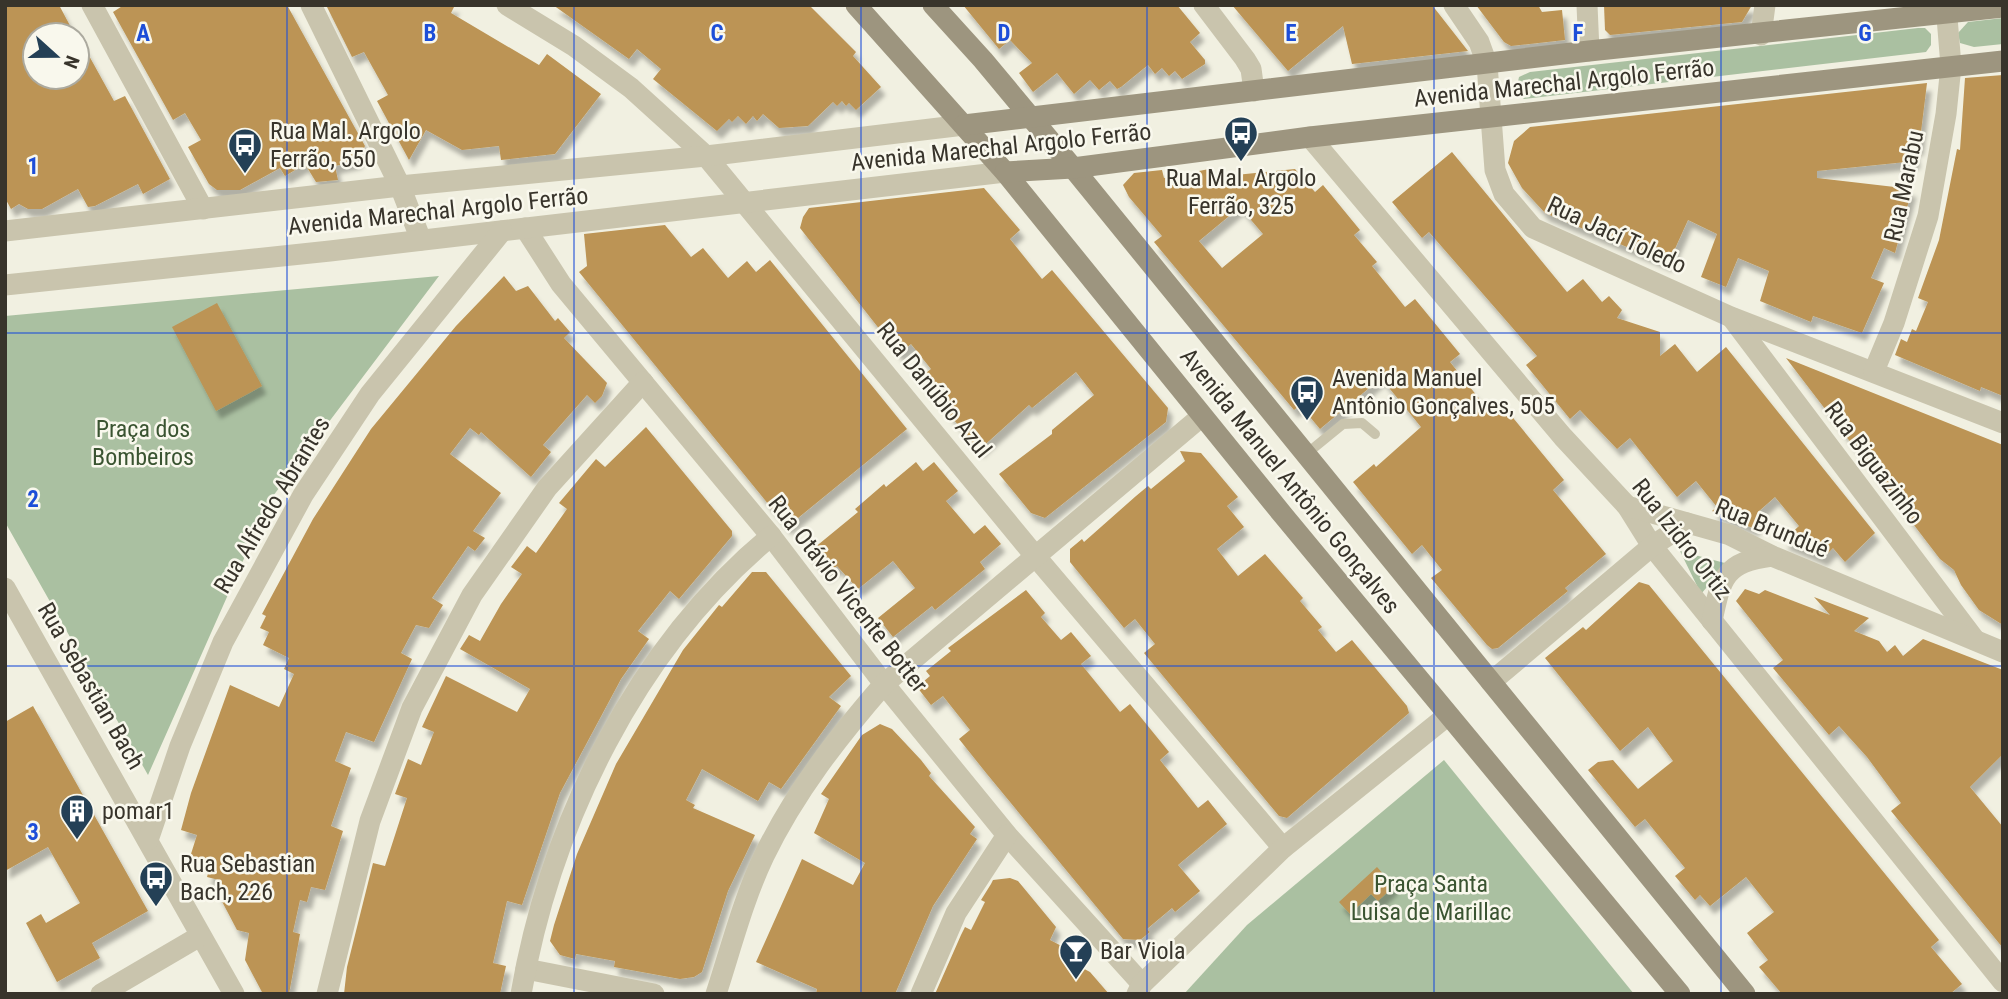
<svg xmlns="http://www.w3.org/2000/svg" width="2008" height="999" viewBox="0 0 2008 999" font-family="'Roboto Condensed',sans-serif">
	<defs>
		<filter id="shadow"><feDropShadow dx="4.5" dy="8" stdDeviation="2" flood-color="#0004"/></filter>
	</defs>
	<rect width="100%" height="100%" fill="#f1f0e1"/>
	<g fill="#aac0a1">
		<polygon points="2003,18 2003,44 1974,47 1960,43 1958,33 1968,22"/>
		<polygon points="1918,28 1925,28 1931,34 1931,45 1926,52 1524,99 1516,91 1519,77 1530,72"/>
		<polygon points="439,276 270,500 148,775 5,522 5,316"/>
		<polygon points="1680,551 1736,566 1718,574 1701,594"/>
		<polygon points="1444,760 1634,994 1184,994 1247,925"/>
	</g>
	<g fill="#bc9454" fill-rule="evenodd" filter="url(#shadow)">
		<polygon points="5,5 59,5 75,35 35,35 35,77 77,77 77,34 114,101 125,96 170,179 143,194 138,184 95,206 88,207 78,189 42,209 28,209 19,204 11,209 5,198"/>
		<polygon points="124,5 287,5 365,146 357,161 335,166 338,180 316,182 305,164 285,176 280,168 240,190 217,190 209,184 188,147 201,140 185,113 173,120 113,12"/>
		<polygon points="326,5 455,5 451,13 539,65 547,54 601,94 555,154 501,160 499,146 462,150 426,130 409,160 377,101 388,95 364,52 352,57"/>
		<polygon points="553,5 809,5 856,52 853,56 881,87 856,110 849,103 846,106 842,101 837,106 833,102 808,126 779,128 763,114 757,121 753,116 746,124 738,116 732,122 729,119 717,131 653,79 661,69 637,49 629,59"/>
		<polygon points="963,5 1177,5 1200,33 1190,42 1205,60 1205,64 1182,79 1175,71 1169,76 1162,68 1155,74 1148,65 1121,87 1117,89 1110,81 1099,90 1090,80 1074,94 1057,73 1033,92 1019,73 1032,63 1010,40 999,49"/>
		<polygon points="1232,5 1432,5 1468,51 1352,64 1343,26 1288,71"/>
		<polygon points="1476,5 1538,5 1542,12 1562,10 1565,40 1511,46 1504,42"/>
		<polygon points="1604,5 1752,5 1742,22 1610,35 1605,30"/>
		<polygon points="2003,75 2003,396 1981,387 1980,391 1895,355 1901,339 1907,342 1912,329 1916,331 1928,302 1918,298 1939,240 1957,149 1960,150 1965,78"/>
		<polygon points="1927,83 1919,148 1914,148 1916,161 1817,171 1817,178 1912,189 1895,253 1884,248 1871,278 1884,283 1862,333 1813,316 1811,322 1760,301 1769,271 1738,258 1726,287 1701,277 1717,234 1688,220 1668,264 1545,213 1522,188 1508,163 1514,141 1530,127"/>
		<polygon points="1452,152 1567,292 1583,279 1602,302 1609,296 1622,310 1617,318 1660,332 1660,356 1675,344 1697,372 1726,347 1875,533 1845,562 1833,548 1823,558 1783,541 1799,526 1775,497 1758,512 1755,529 1712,511 1717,507 1696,481 1677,497 1630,438 1617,449 1580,410 1570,419 1526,365 1537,356 1429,232 1422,238 1392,202"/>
		<path d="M1209,169L1216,177L1295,169L1315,192L1323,185L1360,230L1354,235L1377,262L1372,266L1405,307L1415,299L1460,354L1450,362L1489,411L1500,402L1564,480L1553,490L1606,554L1565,588L1568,591L1498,648L1492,649L1487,645L1431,578L1442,570L1422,545L1412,554L1353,482L1374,464L1376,467L1421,427L1381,378L1320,429L1300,405L1294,410L1154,242L1162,236L1129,197L1123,185L1134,173L1162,170L1164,178ZM1240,207L1263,234L1222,268L1199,241Z"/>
		<polygon points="984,188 1020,230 1010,239 1042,279 1052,270 1168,408 1166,422 1045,518 1031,513 999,474 1052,434 1052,430 1094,395 1076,372 1032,408 1029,405 979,450 919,378 931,369 911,344 899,354 800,228 803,217 809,208"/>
		<polygon points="665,225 691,257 703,248 728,278 747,261 756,272 770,260 907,429 787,527 579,272 587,266 584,234"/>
		<polygon points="504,276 516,291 528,286 555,321 558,318 570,332 564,338 607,383 602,396 595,403 587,395 543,445 551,452 531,477 481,432 479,435 470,428 450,454 501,493 473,531 485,538 475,551 468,546 432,598 443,605 429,628 416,625 401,653 412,659 374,742 346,732 335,761 351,768 331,826 343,831 325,890 311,887 307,902 300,900 293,932 300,934 289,994 263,994 245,960 249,933 237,930 216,890 219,880 207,877 211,862 190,857 197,835 181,830 191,793 230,685 279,707 294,674 284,669 289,658 263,645 269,632 260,628 266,616 262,614 313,519 371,429 456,326"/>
		<polygon points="217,303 262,386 216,411 172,327"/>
		<polygon points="1786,358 2003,445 2003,625 1979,610 1961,585 1954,570 1940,559"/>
		<polygon points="646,427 732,531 732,536 679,599 670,591 638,631 649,639 621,679 560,793 522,905 507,901 493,963 506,966 500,994 344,994 347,967 373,863 385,866 407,798 395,794 408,759 421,765 434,732 422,727 446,676 517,712 530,689 460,649 469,635 480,641 501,604 522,574 511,567 527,546 536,553 567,509 559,503 596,459 605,467"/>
		<polygon points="1180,451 1201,453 1238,497 1227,506 1244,527 1217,549 1238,576 1265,554 1303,598 1300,601 1322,627 1318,630 1336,652 1352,640 1407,706 1409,713 1287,818 1279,816 1144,653 1155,644 1135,619 1124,628 1070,562 1070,549 1082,539 1084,542 1136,496 1148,486 1151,489 1185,461"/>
		<polygon points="916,462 923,471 934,462 958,491 946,501 974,534 985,525 1001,544 980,562 985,569 935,610 932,606 893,637 878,618 915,588 893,561 858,589 837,566 826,575 808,553 858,512 855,509 884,484 886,487"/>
		<polygon points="752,572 766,572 851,676 829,697 841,706 781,789 769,782 758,801 702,769 686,800 695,805 693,808 755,835 728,891 702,972 694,977 680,979 614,967 615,961 576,954 575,959 560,955 550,941 554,925 577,854 616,764 683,650 719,605 722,607"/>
		<polygon points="1639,582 1649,585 1939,940 1931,947 1962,984 1950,994 1782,994 1759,967 1768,960 1747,933 1774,912 1746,877 1710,906 1700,895 1695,900 1675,876 1685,868 1645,819 1635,827 1588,770 1598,762 1613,760 1638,789 1673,761 1648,727 1620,751 1545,658 1583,627 1586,630"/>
		<polygon points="1745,589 1759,594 1765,590 1830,615 1814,597 1869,618 1854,631 1879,641 1887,652 1895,645 1903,656 1923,639 2003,670 2003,754 1970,787 2003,827 2003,948 1891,811 1901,803 1867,757 1839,726 1829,735 1773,668 1783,660 1736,601"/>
		<polygon points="1026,590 1045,613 1041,617 1061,640 1071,632 1091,656 1081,664 1120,712 1130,704 1169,752 1160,760 1198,808 1208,800 1227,824 1178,865 1200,891 1175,912 1172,908 1147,929 1150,932 1140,940 1123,939 987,774 959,739 970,730 943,696 931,705 917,687 930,676 926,671 951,651 948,648"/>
		<polygon points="33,706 148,911 92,943 100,958 57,982 26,923 41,914 46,923 80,903 48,847 5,871 5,722"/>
		<polygon points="880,724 892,729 921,760 931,773 929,776 975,827 970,834 977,839 933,906 895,994 816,994 817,989 756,962 802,859 853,885 865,863 814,833 829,799 821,794 862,735"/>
		<polygon points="1377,867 1394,886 1378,901 1371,894 1350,914 1339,902"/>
		<polygon points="1010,878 1018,881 1056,927 1050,940 1075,953 1073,963 1090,972 1109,994 935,994 961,935 965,927 971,930 985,902 981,900 991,884 993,880"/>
	</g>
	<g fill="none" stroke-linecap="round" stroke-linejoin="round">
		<polyline stroke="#c9c4ad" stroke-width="10" points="1305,455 1343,424 1362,423 1375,434"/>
		<g stroke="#c9c4ad" stroke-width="21">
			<polyline points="92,5 203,209"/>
			<polyline points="311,5 400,186 421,240"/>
			<polyline points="507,5 574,46 631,88 706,156 1036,557 1283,848"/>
			<polyline points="1204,5 1245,59 1251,69 1254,91"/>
			<polyline points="1454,5 1479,42 1487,64 1495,170 1504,194 1533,228 1731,317 2003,423"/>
			<polyline points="1587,5 1589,51"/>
			<polyline points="1761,35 1765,5"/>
			<polyline points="1310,137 1563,437 1627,506 1652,546 2003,982"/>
			<polyline points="525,228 561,284 771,536 884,684 1007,835 1142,984"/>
			<polyline points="5,231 400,186 706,156 964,125"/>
			<polyline points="5,285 330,251 1005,172"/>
			<polyline points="1732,318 1975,640"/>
			<polyline points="1874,371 1894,323 1928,216 1946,114 1951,66 1946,5"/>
			<polyline points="1627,506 1730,535 1772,556 2003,652"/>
			<polyline points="5,588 234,994"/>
			<path d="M1712,621C1721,577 1725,562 1772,556"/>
			<polyline points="1491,682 1652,546 1687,523"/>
			<polyline points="148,840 180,746 223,642 303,495 370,394 502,231"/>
			<polyline points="526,969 654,994"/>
			<polyline points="101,994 200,936"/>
			<polyline points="327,994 370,821 412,708 472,595 547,488 643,382"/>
			<path d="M521,994C551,822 636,648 771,536"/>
			<path d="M716,994C731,948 743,900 764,856C795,792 838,737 884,684L1202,416"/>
			<polyline points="921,994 956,913 1007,835"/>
			<polyline points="1137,994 1142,984 1283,848 1447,716"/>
		</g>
		<g stroke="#9d957f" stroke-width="21">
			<polyline points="856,5 1005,172 1283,515 1680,994"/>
			<polyline points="933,5 983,60 1073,168 1745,994"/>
			<polyline points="964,125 1589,51 2003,7"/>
			<polyline points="1005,172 1073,168 1310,137 2003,61"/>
		</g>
	</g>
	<path fill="none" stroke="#1d4ed8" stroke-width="2" stroke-opacity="0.55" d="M287,5V994M574,5V994M861,5V994M1147,5V994M1434,5V994M1721,5V994M5,333H2003M5,666H2003"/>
	<defs>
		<g id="bus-pin" transform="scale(1.75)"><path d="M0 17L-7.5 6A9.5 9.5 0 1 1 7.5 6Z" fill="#244056" stroke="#f9f8ed"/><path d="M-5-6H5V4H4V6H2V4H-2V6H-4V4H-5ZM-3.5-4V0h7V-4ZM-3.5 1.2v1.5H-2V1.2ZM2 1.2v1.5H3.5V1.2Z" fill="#fff"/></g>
		<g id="building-pin" transform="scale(1.75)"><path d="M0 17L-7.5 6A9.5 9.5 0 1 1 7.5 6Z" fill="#244056" stroke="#f9f8ed"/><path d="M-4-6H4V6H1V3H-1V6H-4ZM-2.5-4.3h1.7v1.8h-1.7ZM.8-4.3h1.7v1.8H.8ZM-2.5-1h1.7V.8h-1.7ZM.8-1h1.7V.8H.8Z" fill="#fff"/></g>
		<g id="bar-pin" transform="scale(1.75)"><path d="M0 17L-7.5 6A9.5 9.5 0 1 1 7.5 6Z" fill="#244056" stroke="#f9f8ed"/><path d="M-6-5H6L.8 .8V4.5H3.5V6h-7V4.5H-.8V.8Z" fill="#fff"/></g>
	</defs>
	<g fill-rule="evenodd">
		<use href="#bus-pin" x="1241" y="133"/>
		<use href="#bus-pin" x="245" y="145"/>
		<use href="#bus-pin" x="1307" y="392"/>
		<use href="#building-pin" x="77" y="811"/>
		<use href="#bus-pin" x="156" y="878"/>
		<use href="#bar-pin" x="1076" y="951"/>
	</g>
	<g text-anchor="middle" stroke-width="5" stroke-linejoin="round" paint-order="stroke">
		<g font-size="24" fill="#38342b" stroke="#f9f8ed">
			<text transform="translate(1564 83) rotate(-6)" y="8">Avenida Marechal Argolo Ferrão</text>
			<text transform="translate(1001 147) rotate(-6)" y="8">Avenida Marechal Argolo Ferrão</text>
			<text transform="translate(1904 186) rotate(-78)" y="8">Rua Marabu</text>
			<text transform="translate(438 211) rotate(-6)" y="8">Avenida Marechal Argolo Ferrão</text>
			<text transform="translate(1617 235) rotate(25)" y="8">Rua Jací Toledo</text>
			<text transform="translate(934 390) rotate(51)" y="8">Rua Danúbio Azul</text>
			<text transform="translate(1874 463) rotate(53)" y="8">Rua Biguazinho</text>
			<text transform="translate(1290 481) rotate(51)" y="8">Avenida Manuel Antônio Gonçalves</text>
			<text transform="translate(272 505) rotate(-59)" y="8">Rua Alfredo Abrantes</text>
			<text transform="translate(1772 528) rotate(22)" y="8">Rua Brundué</text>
			<text transform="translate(1682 539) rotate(52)" y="8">Rua Izidro Ortiz</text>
			<text transform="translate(848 594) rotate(52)" y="8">Rua Otávio Vicente Botter</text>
			<text transform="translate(91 686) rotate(60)" y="8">Rua Sebastian Bach</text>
		</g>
		<g font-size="24" fill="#38342b" stroke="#f9f8ed" text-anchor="start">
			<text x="270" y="139">Rua Mal. Argolo<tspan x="270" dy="28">Ferrão, 550</tspan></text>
			<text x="1241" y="186" text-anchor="middle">Rua Mal. Argolo<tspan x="1241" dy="28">Ferrão, 325</tspan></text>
			<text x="1332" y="386">Avenida Manuel<tspan x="1332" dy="28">Antônio Gonçalves, 505</tspan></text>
			<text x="102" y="819">pomar1</text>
			<text x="180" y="872">Rua Sebastian<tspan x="180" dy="28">Bach, 226</tspan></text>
			<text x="1100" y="959">Bar Viola</text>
		</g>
		<g font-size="24" fill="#3a5431" stroke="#f9f8ed">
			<text x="143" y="437">Praça dos<tspan x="143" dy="28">Bombeiros</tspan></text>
			<text x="1431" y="892">Praça Santa<tspan x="1431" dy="28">Luisa de Marillac</tspan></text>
		</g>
	</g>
	<g font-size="23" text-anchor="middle" font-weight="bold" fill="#1d4ed8" stroke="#f9f8ed" stroke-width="5" stroke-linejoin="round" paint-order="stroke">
		<text x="143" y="41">A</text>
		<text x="430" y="41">B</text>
		<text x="717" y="41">C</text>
		<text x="1004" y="41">D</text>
		<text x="1291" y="41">E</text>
		<text x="1578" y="41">F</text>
		<text x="1865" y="41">G</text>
		<text x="33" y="174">1</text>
		<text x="33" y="507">2</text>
		<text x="33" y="840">3</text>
	</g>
	<rect width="2008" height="999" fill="none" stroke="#38342b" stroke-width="14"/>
	<g transform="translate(56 56) rotate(111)"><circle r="33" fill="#f9f8ed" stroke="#acaa9f" stroke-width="2"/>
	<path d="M0-5L12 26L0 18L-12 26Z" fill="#244056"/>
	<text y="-10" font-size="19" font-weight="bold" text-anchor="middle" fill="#38342b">N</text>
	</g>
</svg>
